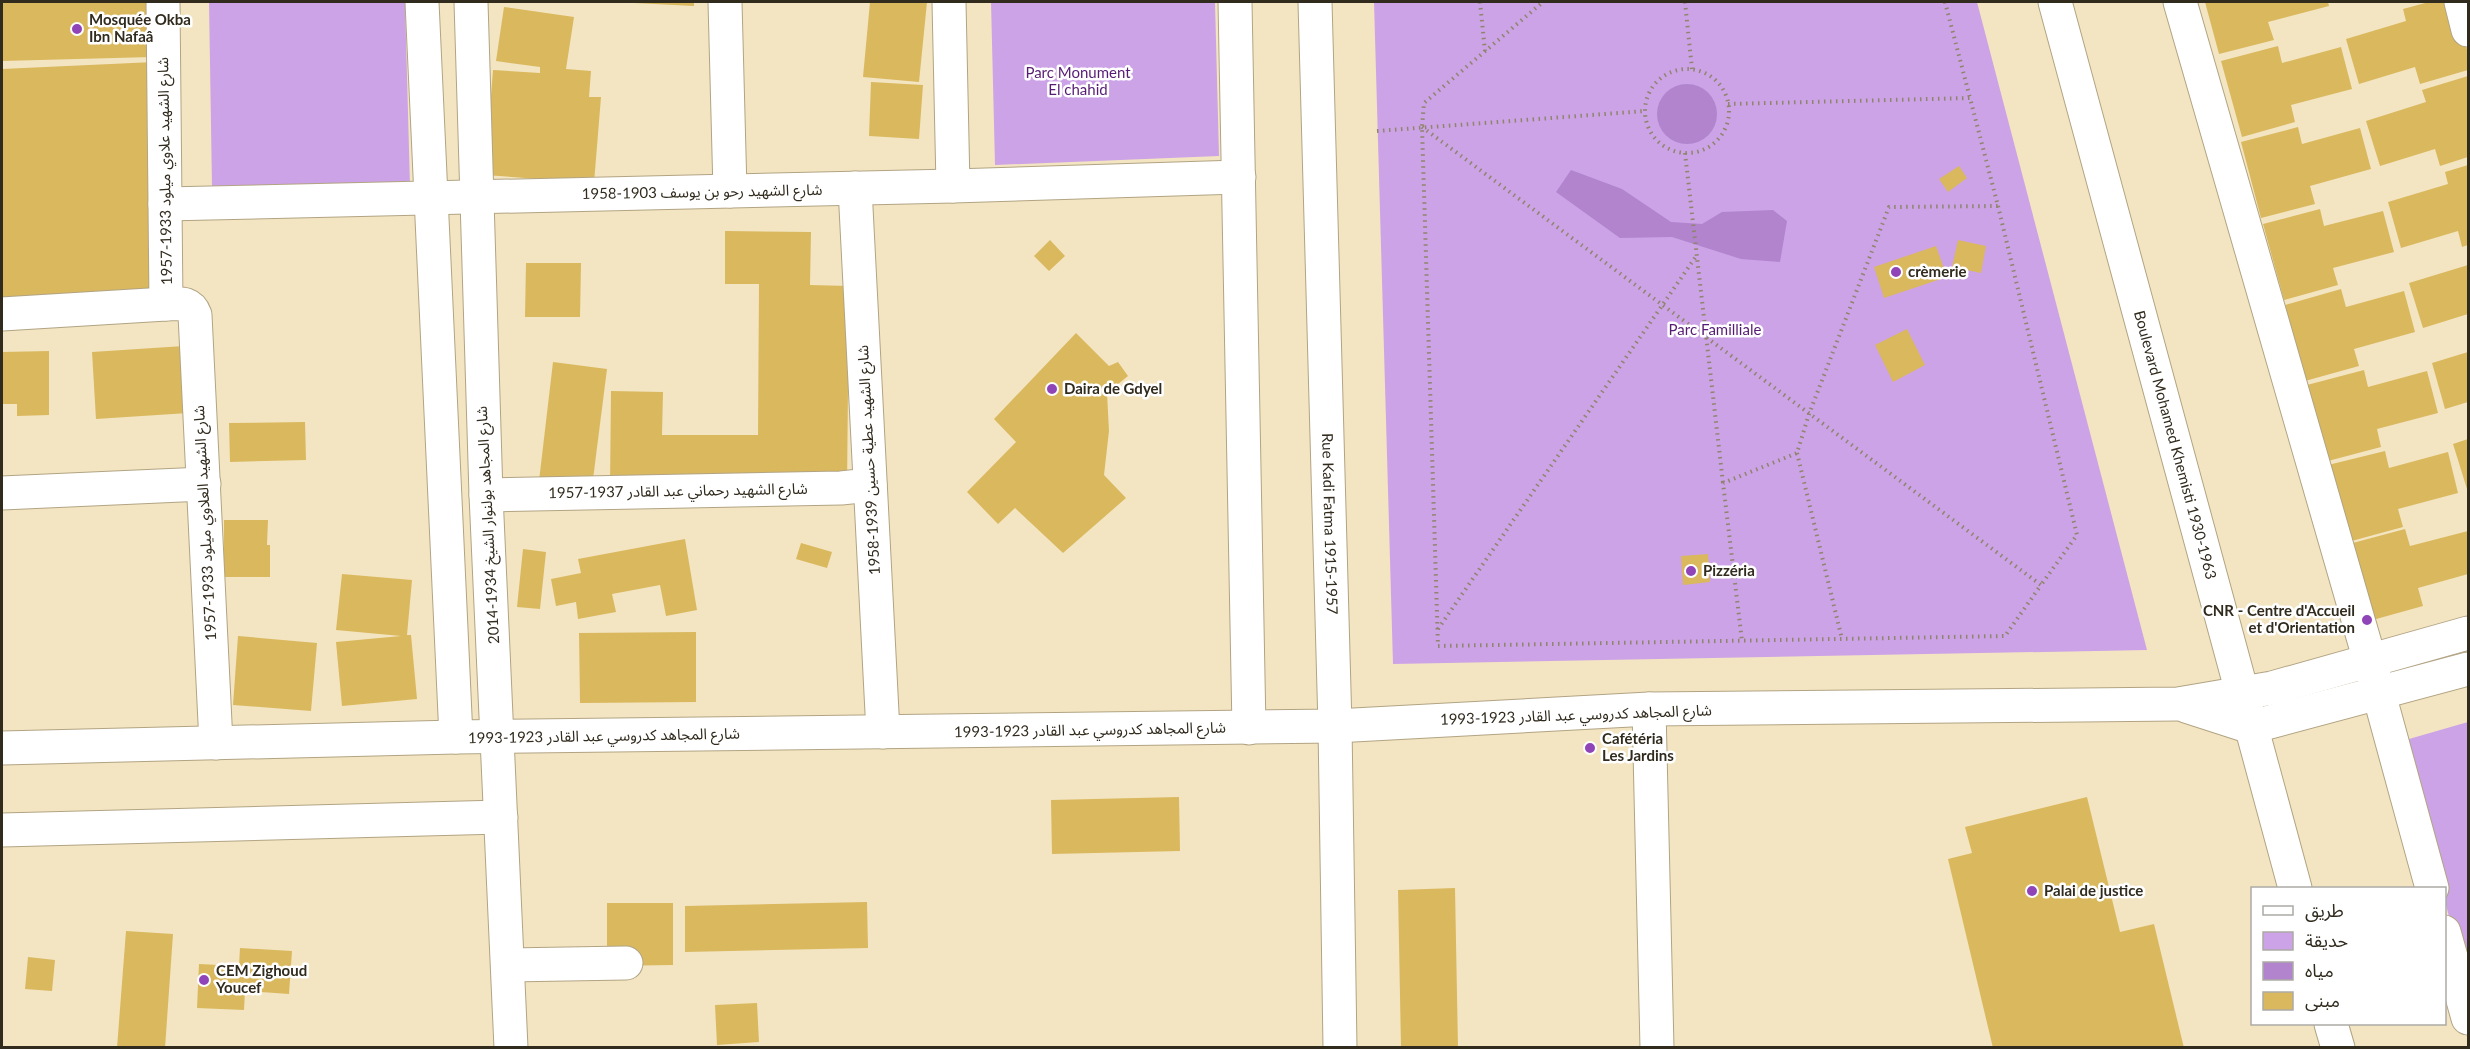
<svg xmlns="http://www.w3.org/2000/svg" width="2470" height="1049" viewBox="0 0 2470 1049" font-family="Lato,'Noto Sans Arabic',sans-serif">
	<rect width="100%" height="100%" fill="#f3e5c2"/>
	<g fill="#cca3e6">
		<polygon points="209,2 405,2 410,186 212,187"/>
		<polygon points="991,2 1215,2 1219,156 995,165"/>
		<polygon points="1374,2 1977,2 2147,650 1393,664"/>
		<polygon points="2468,722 2468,957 2460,960 2445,901 2444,888 2402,741"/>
	</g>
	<g fill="#b184cd">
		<circle cx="1687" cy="114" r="30"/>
		<polygon points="1571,170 1622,189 1671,222 1702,224 1722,212 1773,210 1787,221 1780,262 1741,259 1672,237 1620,238 1556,192"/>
	</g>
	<g fill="#dab85e">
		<polygon points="2,2 151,2 152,57 2,61"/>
		<polygon points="634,2 694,2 694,6 634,3"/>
		<polygon points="870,2 927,2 919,82 863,77"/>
		<polygon points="2205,2 2328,2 2329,6 2268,22 2274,40 2219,54"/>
		<polygon points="2429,2 2453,2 2468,53 2468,70 2420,84 2415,67 2359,84 2346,39 2406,21 2403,9"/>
		<polygon points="504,7 574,17 566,69 591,71 589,97 601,97 594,183 485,175 493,70 540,73 540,67 496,61"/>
		<polygon points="2278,46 2282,63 2341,47 2352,89 2291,105 2295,122 2242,137 2221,61"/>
		<polygon points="154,62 159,299 2,308 2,69"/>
		<polygon points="2468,76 2468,157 2440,166 2435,149 2380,166 2366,121 2426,102 2422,90"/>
		<polygon points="871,82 923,85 919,139 869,136"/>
		<polygon points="2298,127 2302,144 2360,128 2371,169 2310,186 2315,204 2261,218 2241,142"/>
		<polygon points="2468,165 2468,245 2462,247 2458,231 2401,248 2388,202 2448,184 2445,172"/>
		<polygon points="1959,166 1967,178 1948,192 1939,179"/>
		<polygon points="2320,209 2324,226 2383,211 2394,252 2333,268 2338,285 2284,300 2263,224"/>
		<polygon points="725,231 811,232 810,285 849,286 847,488 610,487 611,391 663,392 662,435 758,435 759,284 725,284"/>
		<polygon points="1050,240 1065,256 1049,271 1034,256"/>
		<polygon points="1958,240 1986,246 1981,273 1952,267"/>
		<polygon points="1936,246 1947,277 1884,298 1874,267"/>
		<polygon points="526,263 581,263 580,317 525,317"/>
		<polygon points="2468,265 2468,314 2423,328 2409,283"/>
		<polygon points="2341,289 2346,307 2404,291 2415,332 2354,349 2359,366 2305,381 2285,305"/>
		<polygon points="1907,329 1925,365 1893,382 1875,345"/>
		<polygon points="1076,333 1109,366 1118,362 1128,376 1107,393 1109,431 1104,475 1126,498 1063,553 1015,508 998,524 967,492 1016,442 994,419"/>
		<polygon points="184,346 188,413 96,419 92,352"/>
		<polygon points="49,351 49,415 17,416 17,404 2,404 2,352"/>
		<polygon points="2468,352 2468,402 2445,409 2432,363"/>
		<polygon points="553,362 607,369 592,487 539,481"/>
		<polygon points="2364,370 2368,387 2427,371 2438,413 2377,429 2381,447 2328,461 2307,385"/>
		<polygon points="305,422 306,460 230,462 229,423"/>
		<polygon points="2468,439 2468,489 2467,489 2453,444"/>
		<polygon points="2385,451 2389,468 2448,452 2458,493 2398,509 2403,527 2348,542 2328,465"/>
		<polygon points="224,520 268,520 267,545 270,545 270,577 224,577"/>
		<polygon points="2405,529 2410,546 2468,531 2468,574 2418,588 2423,606 2369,621 2349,544"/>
		<polygon points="685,539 697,610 666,616 660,585 612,594 616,612 578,619 576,602 556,606 551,579 581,573 578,559"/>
		<polygon points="801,543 832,552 827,568 796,559"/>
		<polygon points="523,549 546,552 540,609 517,607"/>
		<polygon points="1708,554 1710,582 1683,585 1681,556"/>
		<polygon points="342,574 412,580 407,635 411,635 417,699 342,706 336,642 401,636 336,630"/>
		<polygon points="696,632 696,702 580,703 579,633"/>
		<polygon points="238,636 317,643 311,711 233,705"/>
		<polygon points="1179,797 1180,851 1052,854 1051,800"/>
		<polygon points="2087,797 2120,932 2154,924 2184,1048 1993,1048 1948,859 1972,853 1965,827"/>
		<polygon points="1455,888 1458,1048 1401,1048 1398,890"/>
		<polygon points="867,902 868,948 685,952 685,906"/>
		<polygon points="607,903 673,903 673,965 607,966"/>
		<polygon points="126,931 173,934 165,1048 117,1048"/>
		<polygon points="240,948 292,951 289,994 245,991 244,1010 197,1008 199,964 239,966"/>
		<polygon points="28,957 55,960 52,991 25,989"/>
		<polygon points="757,1003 759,1042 717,1045 715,1005"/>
	</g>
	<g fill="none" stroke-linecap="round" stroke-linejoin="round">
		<g stroke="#b2a483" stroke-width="35">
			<g id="minor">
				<polyline points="163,2 166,304"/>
				<polyline points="422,2 456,737"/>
				<polyline points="471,2 486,495 511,1048"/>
				<polyline points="725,2 730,191"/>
				<polyline points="949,2 953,186"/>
				<polyline points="1235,2 1249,728"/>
				<path id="s1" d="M1315,2L1335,726L1340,1048"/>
				<polyline points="2180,2 2370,661 2432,888"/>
				<polyline points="2461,2 2468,30"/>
				<polyline points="855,188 883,732"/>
				<polyline points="165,204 953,186 1239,177"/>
				<path d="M2,314L166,304C179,304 190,301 195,315L216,743"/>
				<polyline points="2,493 204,484"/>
				<polyline points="486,495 841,488 870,485"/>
				<polyline points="2186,706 2251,727 2468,669"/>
				<polyline points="1649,709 1657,1048"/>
				<polyline points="2,748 456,737 1335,726 1649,709 2178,704 2272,688 2468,633"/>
				<polyline points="2,830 501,817"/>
				<polyline points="2444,932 2468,1018"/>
				<polyline points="508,965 626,963"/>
			</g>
		</g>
		<g stroke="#b2a483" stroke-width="35">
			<g id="major">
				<path id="s2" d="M2055,2L2295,888"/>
				<polyline points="2331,1024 2338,1048"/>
			</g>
		</g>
		<g stroke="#8f856e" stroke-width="4" stroke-dasharray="1.5 4.5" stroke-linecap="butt">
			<polyline points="1480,2 1485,51"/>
			<polyline points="1685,2 1692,69"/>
			<polyline points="1945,2 1970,98"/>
			<circle cx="1687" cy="111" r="42"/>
			<polyline points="1728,104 1970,98 1998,206 1889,207 1809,414 1797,453 1723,483 1742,641"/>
			<polyline points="1422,127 2041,585 2005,636 1438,646 1422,127 1424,103 1543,2"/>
			<polyline points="1377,131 1645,111"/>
			<polyline points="1685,153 1723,483"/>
			<polyline points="1998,206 2077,535 2041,585"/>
			<polyline points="1797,453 1842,639"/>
			<polyline points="1438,629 1697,255"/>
		</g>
		<use href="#minor" stroke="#fff" stroke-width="33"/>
		<use href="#major" stroke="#fff" stroke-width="33"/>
	</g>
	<g fill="#8f45b7" stroke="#fff" stroke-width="2">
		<circle cx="77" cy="29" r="6"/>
		<circle cx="1896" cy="272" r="6"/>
		<circle cx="1052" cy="389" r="6"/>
		<circle cx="1691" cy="571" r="6"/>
		<circle cx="2367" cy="620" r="6"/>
		<circle cx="1590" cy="748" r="6"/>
		<circle cx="2032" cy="891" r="6"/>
		<circle cx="204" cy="980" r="6"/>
	</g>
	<g text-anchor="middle" stroke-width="5" stroke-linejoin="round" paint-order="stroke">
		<g font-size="15" font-weight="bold" fill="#312b1e" stroke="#fff" text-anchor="start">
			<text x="89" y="25">Mosquée Okba<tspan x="89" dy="17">Ibn Nafaâ</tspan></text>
			<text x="1908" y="277">crèmerie</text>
			<text x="1064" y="394">Daira de Gdyel</text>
			<text x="1703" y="576">Pizzéria</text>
			<text x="2355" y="616" text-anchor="end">CNR - Centre d'Accueil<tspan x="2355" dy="17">et d'Orientation</tspan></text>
			<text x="1602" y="744">Cafétéria<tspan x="1602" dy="17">Les Jardins</tspan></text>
			<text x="2044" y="896">Palai de justice</text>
			<text x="216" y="976">CEM Zighoud<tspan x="216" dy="17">Youcef</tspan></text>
		</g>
		<g font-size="15" fill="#571d74" stroke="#fff">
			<text x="1078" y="78">Parc Monument<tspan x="1078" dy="17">El chahid</tspan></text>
			<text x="1715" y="335">Parc Familliale</text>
		</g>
		<g font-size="15" fill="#312b1e" stroke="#fff">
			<text transform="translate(165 171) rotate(-91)" y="5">شارع الشهيد علاوي ميلود 1933-1957</text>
			<text transform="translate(702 192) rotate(-1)" y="5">شارع الشهيد رحو بن يوسف 1903-1958</text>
			<text dy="5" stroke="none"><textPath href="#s2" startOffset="459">Boulevard Mohamed Khemisti 1930-1963</textPath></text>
			<text transform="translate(869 460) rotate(-93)" y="5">شارع الشهيد عطية حسين 1939-1958</text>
			<text transform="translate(678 491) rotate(-1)" y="5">شارع الشهيد رحماني عبد القادر 1937-1957</text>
			<text transform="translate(205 523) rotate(-93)" y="5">شارع الشهيد العلاوي ميلود 1933-1957</text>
			<text dy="5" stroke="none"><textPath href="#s1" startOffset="522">Rue Kadi Fatma 1915-1957</textPath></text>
			<text transform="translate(488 525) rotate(-93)" y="5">شارع المجاهد بولنوار الشيخ 1934-2014</text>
			<text transform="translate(1576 715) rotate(-2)" y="5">شارع المجاهد كدروسي عبد القادر 1923-1993</text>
			<text transform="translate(1090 730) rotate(-1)" y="5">شارع المجاهد كدروسي عبد القادر 1923-1993</text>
			<text transform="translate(604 736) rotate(-1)" y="5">شارع المجاهد كدروسي عبد القادر 1923-1993</text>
		</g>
	</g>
	<rect width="2470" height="1049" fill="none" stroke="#312b1e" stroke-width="6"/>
	<rect x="2251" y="887" width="195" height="138" fill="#ffffff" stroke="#adaaa5" stroke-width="1.5"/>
	<rect x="2263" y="906" width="30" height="9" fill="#ffffff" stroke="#adaaa5" stroke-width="1.5"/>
	<text x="2305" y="917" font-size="18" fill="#312b1e">طريق</text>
	<rect x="2263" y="932" width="30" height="18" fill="#cca3e6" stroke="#adaaa5" stroke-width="1.5"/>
	<text x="2305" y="947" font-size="18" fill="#312b1e">حديقة</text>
	<rect x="2263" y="962" width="30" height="18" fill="#b184cd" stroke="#adaaa5" stroke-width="1.5"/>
	<text x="2305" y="977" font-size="18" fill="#312b1e">مياه</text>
	<rect x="2263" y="992" width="30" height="18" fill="#dab85e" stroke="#adaaa5" stroke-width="1.5"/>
	<text x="2305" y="1007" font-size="18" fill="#312b1e">مبنى</text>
</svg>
